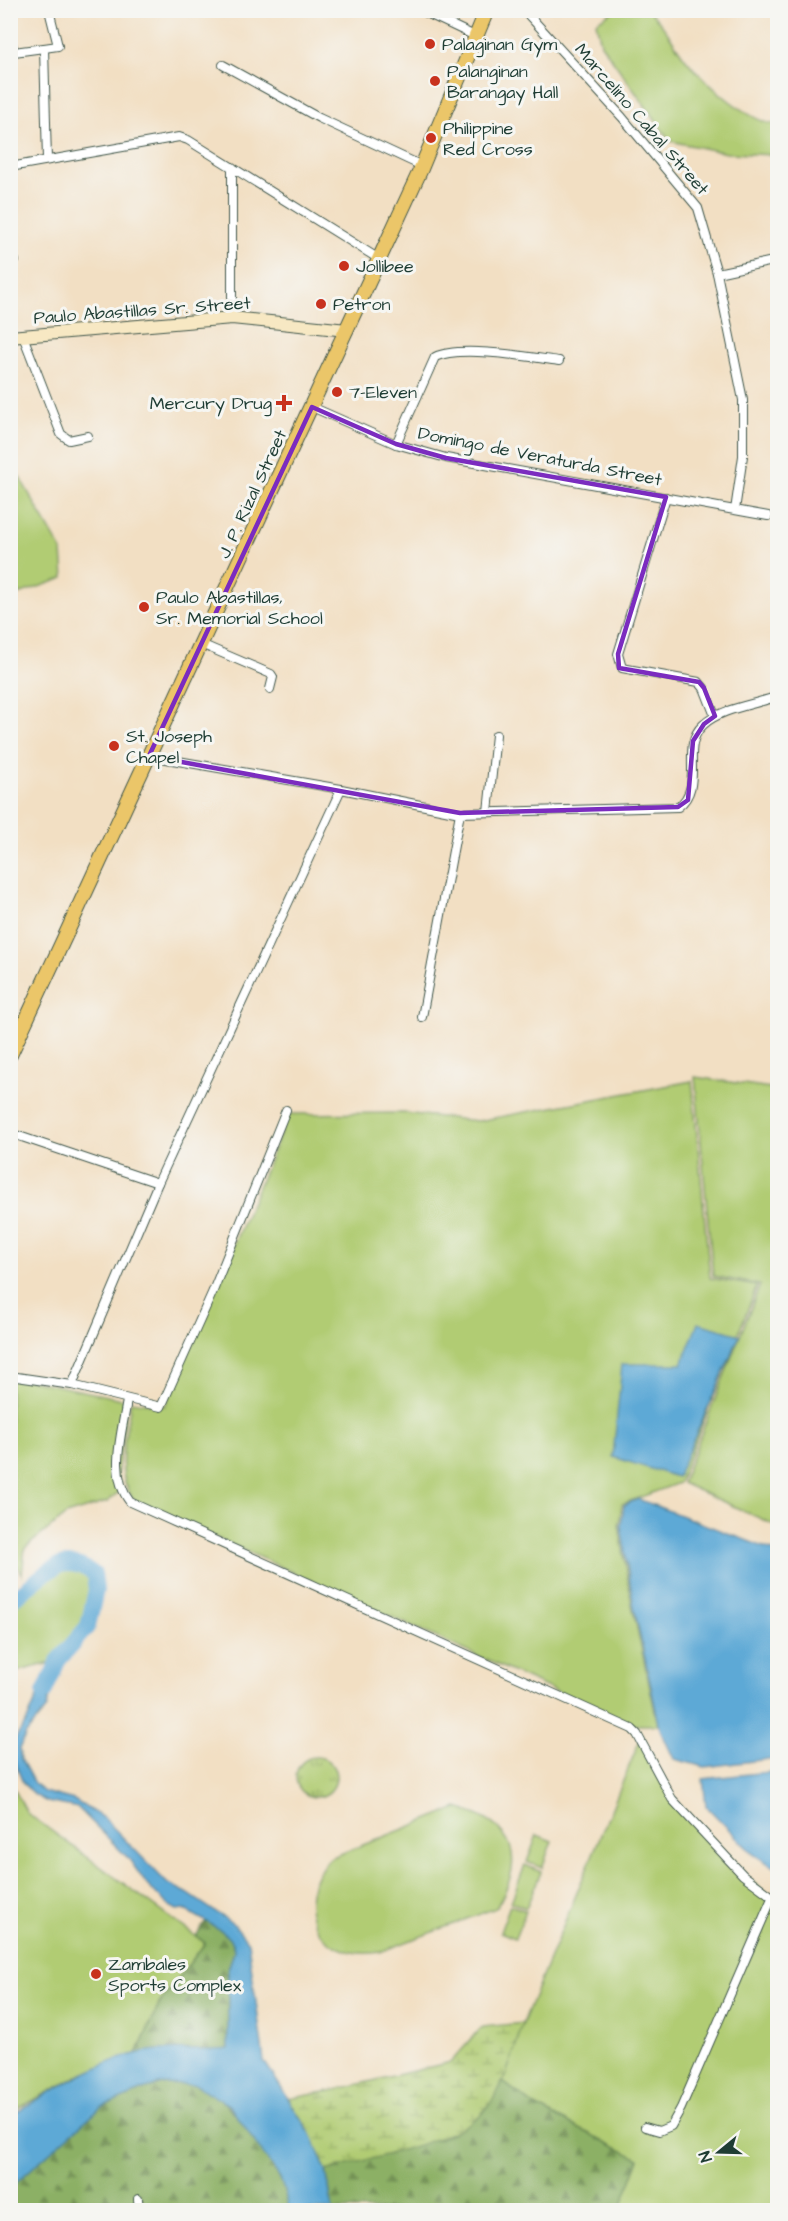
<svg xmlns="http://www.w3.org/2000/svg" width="788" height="2221" viewBox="0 0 788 2221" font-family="'Architects Daughter',sans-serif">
	<defs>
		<pattern id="forest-firs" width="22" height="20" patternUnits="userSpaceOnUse" patternTransform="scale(1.5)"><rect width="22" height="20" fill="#8cb065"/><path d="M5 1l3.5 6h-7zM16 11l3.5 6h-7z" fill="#729054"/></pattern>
		<pattern id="wetland-marsh" width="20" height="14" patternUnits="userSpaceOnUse" patternTransform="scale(1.5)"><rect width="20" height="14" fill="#b1cc73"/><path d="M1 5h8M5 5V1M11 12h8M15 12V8" fill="none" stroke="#8fa75f"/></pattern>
		<pattern id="park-tufts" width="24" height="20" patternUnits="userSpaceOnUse" patternTransform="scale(1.5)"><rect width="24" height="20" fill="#b1cc73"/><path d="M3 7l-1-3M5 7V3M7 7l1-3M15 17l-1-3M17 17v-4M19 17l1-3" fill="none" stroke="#8fa75f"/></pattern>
	</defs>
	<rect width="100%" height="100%" fill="#f6f6f2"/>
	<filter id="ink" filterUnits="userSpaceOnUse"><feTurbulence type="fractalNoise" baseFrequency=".0167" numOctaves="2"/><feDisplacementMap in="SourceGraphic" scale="12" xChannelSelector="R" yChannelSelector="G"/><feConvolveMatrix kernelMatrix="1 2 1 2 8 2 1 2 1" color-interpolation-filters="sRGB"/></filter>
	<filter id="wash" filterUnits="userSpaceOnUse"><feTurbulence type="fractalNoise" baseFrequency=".008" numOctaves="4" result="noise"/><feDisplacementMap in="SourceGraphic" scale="24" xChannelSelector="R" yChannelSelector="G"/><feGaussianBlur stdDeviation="1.35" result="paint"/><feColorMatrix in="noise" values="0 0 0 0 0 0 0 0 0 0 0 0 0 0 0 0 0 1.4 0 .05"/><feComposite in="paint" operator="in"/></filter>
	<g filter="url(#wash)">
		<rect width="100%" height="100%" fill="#f2dfc3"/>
		<g fill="#b1cc73" stroke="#688454" stroke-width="1.5">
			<path d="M613,11H649C666,26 674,45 688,62C704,81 752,125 777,124V155L727,153L670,141L601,44L596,22Z"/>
			<polygon points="19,476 62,551 64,578 16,595 11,605 11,478"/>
			<polygon points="695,1077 777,1089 777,1526 682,1483 760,1285 713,1276"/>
			<path d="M692,1081L710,1278L757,1286L679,1483L622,1504L619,1525L632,1605L658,1725H630L135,1501C112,1474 127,1434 131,1401L165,1406L289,1114L403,1113L478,1121Z"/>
			<polygon points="10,1376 127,1400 117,1475 121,1490 107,1502 66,1515 25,1548 22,1575 11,1555"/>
			<path d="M66,1563L82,1565L94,1574L96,1590L88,1626L58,1661L15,1672L11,1651V1600C31,1589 45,1571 66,1563Z"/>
			<polygon points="640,1740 672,1799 743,1875 777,1901 777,2210 620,2210 638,2159 535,2106 503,2082 523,2023"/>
			<polygon points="10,1781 27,1813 205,1943 159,2004 137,2054 78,2076 17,2109 11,2116"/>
			<path d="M457,1808C515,1824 527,1858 496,1908L380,1952C318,1963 287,1903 330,1858Z"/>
			<polygon points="537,1835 552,1841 542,1868 527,1862"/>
			<polygon points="525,1865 541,1872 526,1908 511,1902"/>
			<polygon points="510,1905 526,1911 515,1938 500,1932"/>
		</g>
		<g fill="url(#forest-firs)" stroke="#56764c" stroke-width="1.5">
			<polygon points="206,1921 221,1930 233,1943 234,1952 228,1969 228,2050 137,2054 159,2004 205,1943 196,1936"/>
			<polygon points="503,2082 535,2106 639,2159 620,2210 460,2210 454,2203 449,2210 333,2210 326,2171 449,2135 484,2112"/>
			<path d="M159,2084C170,2085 185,2083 196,2085C230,2094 288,2176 290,2210H11L10,2187L100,2107Z"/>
		</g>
		<path fill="url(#wetland-marsh)" stroke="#688454" stroke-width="1.5" d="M523,2023C513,2052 506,2087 484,2111C458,2141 367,2159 326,2171L311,2134L288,2099L335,2090L451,2062L482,2027Z"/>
		<circle fill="url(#park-tufts)" stroke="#688454" stroke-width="1.5" cx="316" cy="1777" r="20"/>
		<g fill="#5da9d6" stroke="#3e7385" stroke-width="1.5">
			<polygon points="698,1323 740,1335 677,1477 613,1457 622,1364 682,1364"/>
			<polygon points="638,1499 777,1552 777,1758 705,1767 674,1759 660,1729 634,1607 621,1526 624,1505"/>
			<path d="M53,1674L47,1708L26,1734L19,1749L21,1759L34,1783L44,1792L74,1800L105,1819L167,1883L187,1893L235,1925L248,1942L264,2061L311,2134L326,2171L333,2210H290L280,2178L230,2106L196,2085L159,2084L101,2107L11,2187V2116C51,2091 102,2059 149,2051C175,2047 202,2052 228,2049V1969L234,1952L233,1943L221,1930L184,1909L177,1910L168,1905L147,1885L129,1859L78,1808L47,1802L33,1794L23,1783L11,1753V1745L27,1721L41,1687Z"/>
			<polygon points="777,1771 778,1771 777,1869 753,1854 706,1806 703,1779"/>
		</g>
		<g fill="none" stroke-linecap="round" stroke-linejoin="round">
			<path stroke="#5da9d6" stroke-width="16" d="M10,1600C41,1583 58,1546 94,1574L96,1590L88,1626L58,1661L44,1693"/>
		</g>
	</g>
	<g filter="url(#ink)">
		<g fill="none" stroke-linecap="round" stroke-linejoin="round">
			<g stroke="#3f5549" stroke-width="10">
				<g id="street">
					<polyline points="420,10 477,37"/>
					<polyline points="524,10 622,117 698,208 717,273 743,400 743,456 735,510"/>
					<polyline points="10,36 14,52 44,48 47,160"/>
					<polyline points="44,48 58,46 49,10"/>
					<polyline points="223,65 319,118 422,166"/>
					<polyline points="10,167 179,137 188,140 379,259"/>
					<polyline points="232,167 232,318"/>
					<polyline points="10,262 15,261"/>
					<polyline points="717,273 778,260"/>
					<polyline points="23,336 61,434 69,440 88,436"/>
					<polyline points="312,407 396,444 446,458 768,516"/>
					<path d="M396,444L435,357C459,345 530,357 559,361"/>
					<polyline points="666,497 618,654 622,668 699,682 704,688 715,716"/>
					<polyline points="201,644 271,674 273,677 270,689"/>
					<path d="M341,789L460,813L678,807C706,786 679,747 703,725C721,708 755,705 778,696"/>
					<polyline points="488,812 496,735"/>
					<polyline points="422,1017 460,813"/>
					<polyline points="10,1133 158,1183"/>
					<polyline points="10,1376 72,1385 161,1407 213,1291 286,1110"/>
					<polyline points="72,1385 158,1183 341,789 149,756"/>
					<path d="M127,1400C122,1434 108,1474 130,1502L632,1729L637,1734L672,1799L743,1875L778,1901"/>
					<polyline points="645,2127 659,2131 671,2126 681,2108 772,1898"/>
					<polyline points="138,2199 139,2210"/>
				</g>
			</g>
			<g stroke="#3f5549" stroke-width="14">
				<polyline id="secondary" points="10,337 232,318 347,330"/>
			</g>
			<g stroke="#3f5549" stroke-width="16">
				<polyline id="primary" points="10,1055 420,171 487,10"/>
			</g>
			<use href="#street" stroke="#fff" stroke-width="8"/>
			<use href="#secondary" stroke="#f7e8c3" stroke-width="12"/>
			<use href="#primary" stroke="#ebc669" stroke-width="14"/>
		</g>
	</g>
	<path fill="none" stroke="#7b2cbf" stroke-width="4.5" stroke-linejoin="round" d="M312,407L396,444L446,458L666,497L618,654L619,668L699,682L704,688L715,716L704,724L693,741L688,800L678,807L460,813L149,756Z"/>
	<g fill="#c8321e" stroke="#f6f6f2" stroke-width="2">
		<circle cx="430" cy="44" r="6"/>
		<circle cx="435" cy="81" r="6"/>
		<circle cx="431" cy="138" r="6"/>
		<circle cx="344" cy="266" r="6"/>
		<circle cx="321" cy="304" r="6"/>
		<circle cx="337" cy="392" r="6"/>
		<path d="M281 394h6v6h6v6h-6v6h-6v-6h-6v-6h6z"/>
		<circle cx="144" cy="607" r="6"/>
		<circle cx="114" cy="746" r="6"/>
		<circle cx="96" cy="1974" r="6"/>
	</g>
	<g text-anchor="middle" stroke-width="6" stroke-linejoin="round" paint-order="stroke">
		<g font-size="18" fill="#1f3d34" stroke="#f6f6f2" text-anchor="start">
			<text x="442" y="50">Palaginan Gym</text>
			<text x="447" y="77">Palanginan<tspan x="447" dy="21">Barangay Hall</tspan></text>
			<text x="443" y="134">Philippine<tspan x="443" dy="21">Red Cross</tspan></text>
			<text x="356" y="272">Jollibee</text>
			<text x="333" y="310">Petron</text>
			<text x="349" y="398">7-Eleven</text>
			<text x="272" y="409" text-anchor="end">Mercury Drug</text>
			<text x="156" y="603">Paulo Abastillas,<tspan x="156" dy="21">Sr. Memorial School</tspan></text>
			<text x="126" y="742">St. Joseph<tspan x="126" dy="21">Chapel</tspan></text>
			<text x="108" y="1970">Zambales<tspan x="108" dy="21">Sports Complex</tspan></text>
		</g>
		<g font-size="18" fill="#1f3d34" stroke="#f6f6f2">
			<text transform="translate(642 119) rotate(49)" y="6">Marcelino Cabal Street</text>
			<text transform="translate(142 310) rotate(-4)" y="6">Paulo Abastillas Sr. Street</text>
			<text transform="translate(540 456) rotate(11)" y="6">Domingo de Veraturda Street</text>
			<text transform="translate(252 494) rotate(-65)" y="6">J. P. Rizal Street</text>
		</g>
	</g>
	<rect width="788" height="2221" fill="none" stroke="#f6f6f2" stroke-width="36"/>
	<g transform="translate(719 2152) rotate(251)" stroke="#f6f6f2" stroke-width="4.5" paint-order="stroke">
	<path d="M0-4.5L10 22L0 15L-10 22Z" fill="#1f3d34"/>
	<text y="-9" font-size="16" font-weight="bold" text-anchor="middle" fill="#1f3d34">N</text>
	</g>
</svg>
